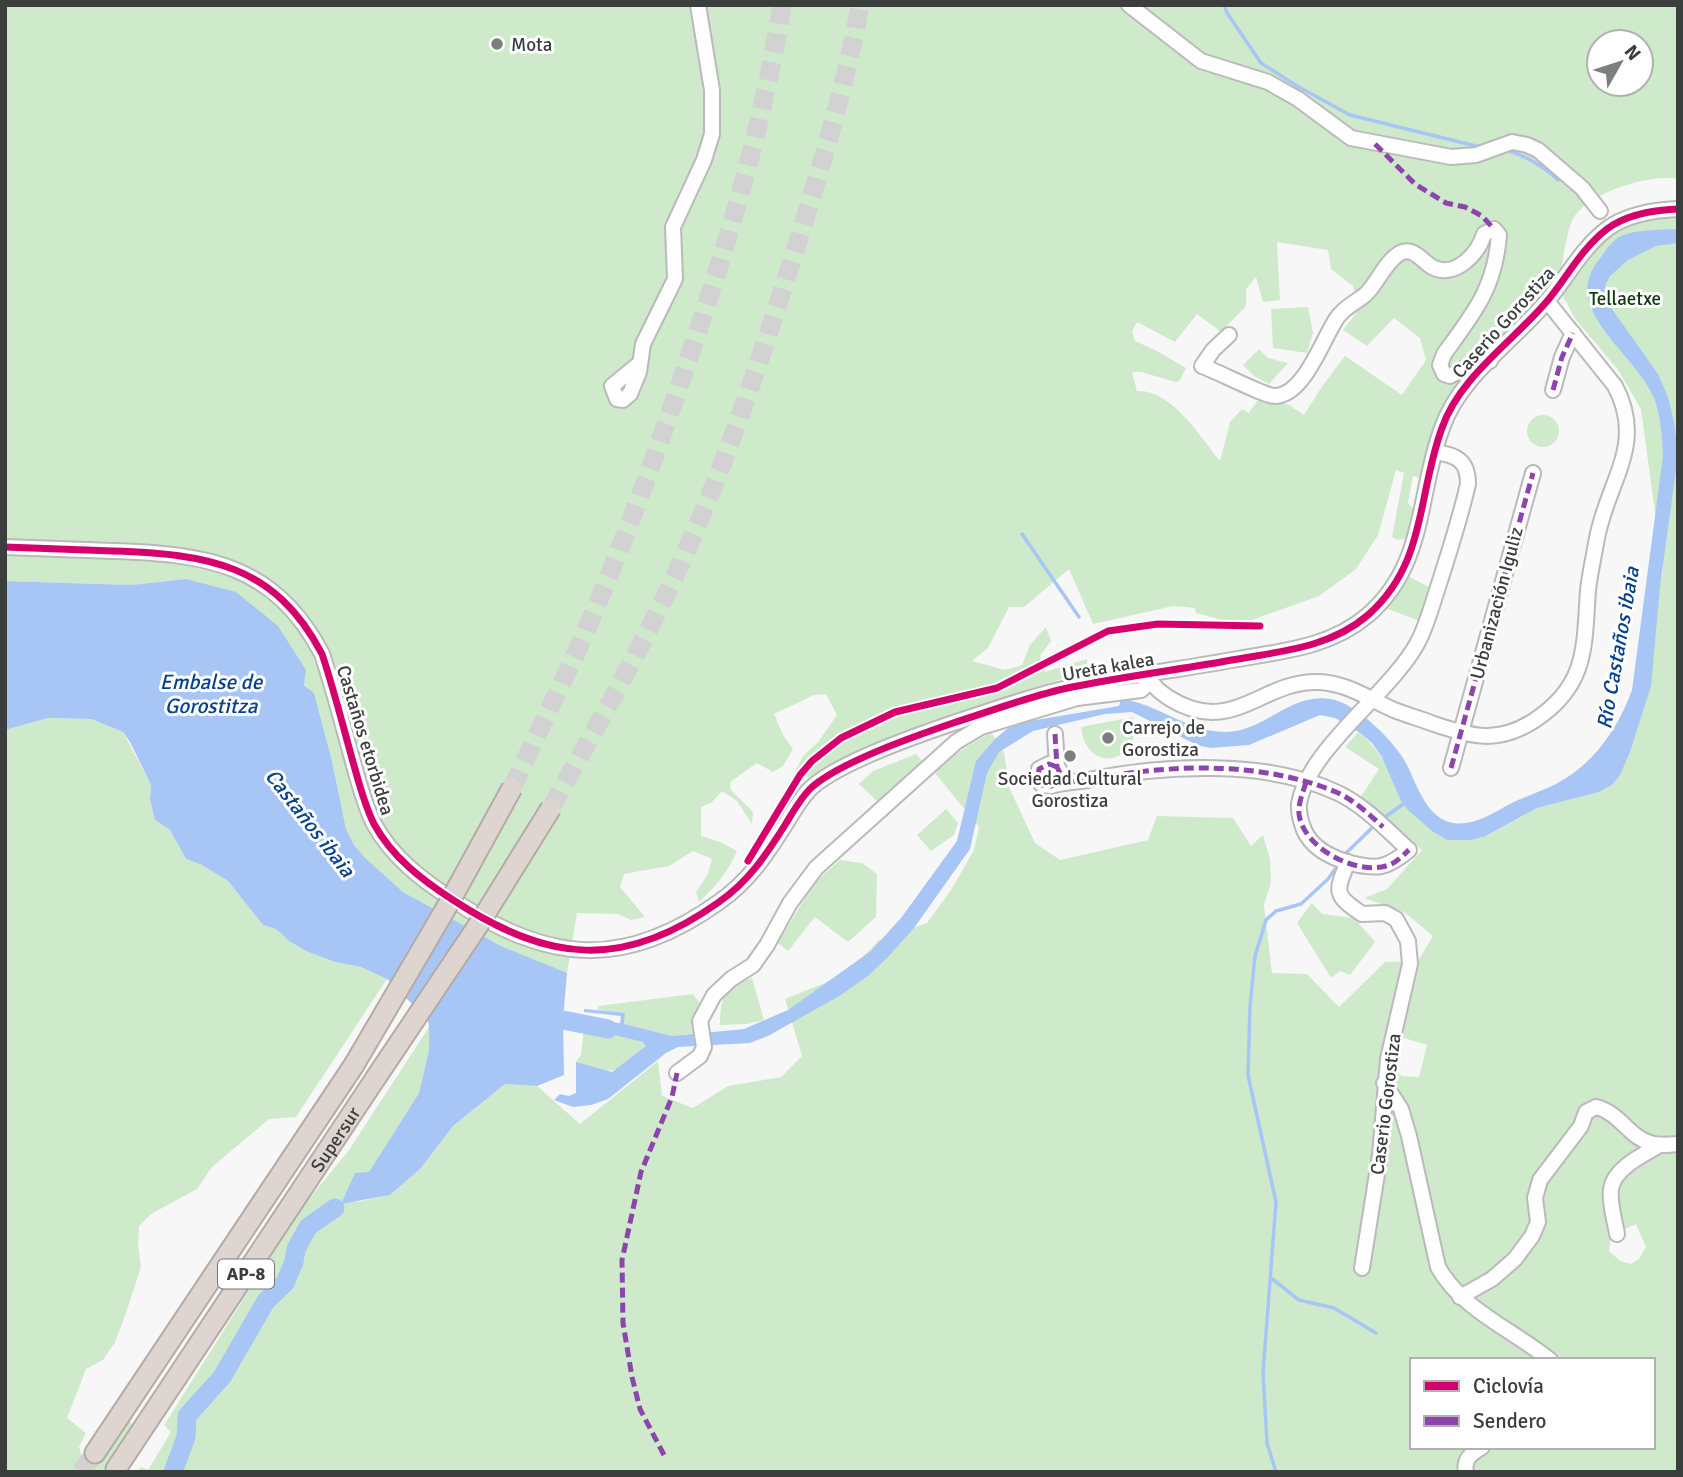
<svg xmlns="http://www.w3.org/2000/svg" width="1683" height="1477" viewBox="0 0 1683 1477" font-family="Signika,sans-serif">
	<rect width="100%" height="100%" fill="#f7f7f8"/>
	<g fill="#ceeacb" fill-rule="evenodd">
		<path d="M5,5H1678V179C1651,173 1586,193 1573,219C1566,233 1565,252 1561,267C1567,262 1572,253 1578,247C1604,216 1637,199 1678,201V1472H137L141,1467L148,1470L171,1432L164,1425L253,1284L272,1244L349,1150L429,1027V1050L419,1093L369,1172L357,1202L390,1195L421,1168L453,1126L505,1084L537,1086L580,1124L658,1061L662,1096L693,1108L728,1086L781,1077L802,1056L785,999L832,980L857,963L879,940L927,923L951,890L974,850L979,827L935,773L954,755L991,732L1004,752L1009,787L1035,843L1060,860L1148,840L1157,816L1233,818L1251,846L1263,835L1270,859L1271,883L1264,905L1272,973L1307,974L1339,1007L1385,962L1418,961L1433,936L1404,912L1364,898L1387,889L1422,850L1360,798L1379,769L1345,747L1358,732C1384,751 1395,782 1408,810L1487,836L1537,808L1599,792L1612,785L1663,571L1641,409L1618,370L1576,320L1563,296C1520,336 1473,377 1447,430C1439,446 1436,465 1432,482L1413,476L1408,503L1413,508V525L1408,538L1398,540L1392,537L1404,473L1396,470L1378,535L1356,569L1319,596L1252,620H1222L1196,613L1195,608L1173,606L1093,624L1069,569L1024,607H1009L988,648L972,661L1005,670L1022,665L1030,645L1046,627L1051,641L1040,656L1045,672L1087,659V671C1037,687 987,703 937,720C892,736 848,750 809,778L796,770L803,756L818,742L837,715L826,694L814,695L774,714L783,735L793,749L783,766L773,772L757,763L730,782L731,790L753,812L752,824L737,801L722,791L711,803L701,807V836L720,842L737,851C729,870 715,888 699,902L696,892L708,874L712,859L693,851L669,866L624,874L620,887L645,917L631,920L618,914L577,913L567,973L558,971L503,947L403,892L365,859L354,845L346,829L332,761L314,693L186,579L131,585L5,581ZM1599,42H1641V84H1599ZM1277,242L1328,250L1331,269L1353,286L1359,309L1343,330L1367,346L1394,318L1420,338L1426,360L1402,395L1345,356L1323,385L1304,415L1289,405L1260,397L1249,413L1242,409L1230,422L1220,461C1200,437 1172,389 1137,391L1132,372H1141L1176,382L1180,380L1186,368L1157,351L1135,341L1132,331L1137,322L1175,342L1197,314L1221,332L1246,306V289L1256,277L1263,302L1280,300ZM1404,1038L1427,1045L1419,1077L1402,1076L1393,1068L1400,1042ZM1636,1224L1646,1247L1639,1259L1631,1264L1620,1261L1609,1251L1611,1235ZM1412,1360H1653V1447H1412Z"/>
		<polygon points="1308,307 1313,333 1307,353 1273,348 1271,309"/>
		<polygon points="1259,349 1268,358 1288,363 1269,384 1254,376 1243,365"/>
		<circle cx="1543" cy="431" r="16"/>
		<polygon points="1406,575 1433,589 1422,622 1383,607"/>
		<path d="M1133,717C1145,761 1087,778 1081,727Z"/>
		<polygon points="48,718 91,719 123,732 151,785 150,800 155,820 170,830 186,859 202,865 228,881 263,925 276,929 289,941 306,951 335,962 361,967 387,979 296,1117 269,1119 212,1167 197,1189 151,1214 139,1226 138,1245 141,1267 126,1313 115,1342 103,1360 86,1369 67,1418 86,1433 79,1447 82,1457 99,1462 128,1421 134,1425 108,1469 111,1472 5,1472 5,730"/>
		<polygon points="916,754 924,764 879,803 859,784 873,771"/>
		<polygon points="946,809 958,823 954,835 931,851 917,835"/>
		<polygon points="840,860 862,863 877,874 876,917 848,942 815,917 788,951 778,943 814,883"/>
		<polygon points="1312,903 1322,914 1354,918 1375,942 1350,975 1340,971 1331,978 1297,923"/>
		<path d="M752,978L764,1020L747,1024L720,1025C720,997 724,987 752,978Z"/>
		<polygon points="693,994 699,1002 695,1021 697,1033 672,1036 623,1024 625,1014 598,1010 598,1006"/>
		<path d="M584,1028L643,1042L647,1043L646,1046C612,1074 619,1076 576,1062L581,1055Z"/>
	</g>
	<g fill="#a7c6f5">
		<path d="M1678,229V243L1656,246L1628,260L1610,276L1605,286L1607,302L1658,374L1668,397L1674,422L1678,455L1660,587L1651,686L1630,752L1620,775L1612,785L1599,792L1537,808L1486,836L1471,840H1447L1432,831L1408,810L1401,801L1382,757L1372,743L1360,733L1335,718L1320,715L1249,745L1210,748L1197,745L1132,712L1105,714L1033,731L999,752L987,773L970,849L914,928L888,957L869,975L841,995L768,1036L750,1043L678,1047L666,1053L608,1099L591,1105L573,1107L554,1100L560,1094L569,1096L576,1093V1062L612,1072L646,1046L643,1042L584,1028V1019L620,1023L621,1016L584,1012V1009L625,1013L624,1024L672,1036L744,1029L788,1010L871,951L901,918L957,841L976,761L995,739L1007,729L1024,722L1119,706L1121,699C1162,704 1193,738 1236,731C1272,724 1296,690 1335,700C1358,706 1395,742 1406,763C1415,780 1422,805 1439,817C1462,833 1488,816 1508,805C1527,795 1548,790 1566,778C1597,759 1620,724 1632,690L1663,456C1662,437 1661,416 1654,398C1636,354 1560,310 1598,261C1603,254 1611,242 1619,237C1635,229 1660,230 1678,229Z"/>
		<polygon points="186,579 236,592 278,626 306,670 304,685 314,693 332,761 346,829 354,845 365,858 403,892 503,947 567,973 563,1020 564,1075 537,1086 505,1084 453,1126 421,1168 390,1195 341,1204 355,1173 369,1172 419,1093 429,1050 429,1027 426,1009 413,1005 387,979 361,967 335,962 306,951 289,941 276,929 263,925 228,881 202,865 186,859 170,830 155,820 150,800 151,785 130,742 123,732 91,719 48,718 5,730 5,581 131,585"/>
	</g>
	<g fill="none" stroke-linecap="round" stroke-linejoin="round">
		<g stroke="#a7c6f5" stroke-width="3.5">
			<polyline points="1224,5 1227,13 1261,63 1297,86 1350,115 1480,147"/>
			<path d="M1506,150C1527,156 1542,165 1558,180"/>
			<polyline points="1022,534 1079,617"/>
			<polyline points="1381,820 1406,802"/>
			<polyline points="1343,856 1375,825"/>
			<polyline points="1271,1278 1299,1300 1334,1308 1376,1333"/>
			<polyline points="1276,1472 1267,1443 1263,1373 1276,1202 1248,1075 1250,1006 1255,956 1266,920 1276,911 1301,904 1328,879 1338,865"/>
		</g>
		<g stroke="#a7c6f5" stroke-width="19">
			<polyline points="537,1020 563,1020 608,1029"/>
			<polyline points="173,1472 186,1437 187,1416 222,1377 266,1301 285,1283 294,1262 296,1249 308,1227 335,1208"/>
		</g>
		<g stroke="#d2d2d3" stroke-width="19" stroke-dasharray="19 10" stroke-linecap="butt">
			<path d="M512,788C534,741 556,696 578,649C617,561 651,469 682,378C724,256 762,132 782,5"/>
			<path d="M551,808C600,720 651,633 691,540C732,447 764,348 795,251C820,170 845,89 860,5"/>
			<polyline points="81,1472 95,1453"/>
		</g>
		<g stroke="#bababa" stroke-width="18">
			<g id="minor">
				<polyline points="1129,5 1201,61 1268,82 1298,99 1351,138 1451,157 1476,155 1512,142 1527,145 1538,150 1582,188 1600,211"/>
				<path d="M1229,335L1213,350L1202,366C1217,371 1266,397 1276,396C1305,394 1323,338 1337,318C1344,307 1357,302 1366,294C1378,282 1385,262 1400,253C1413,246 1422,261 1432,267C1455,279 1478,254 1484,234L1494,229L1499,235C1495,288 1474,313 1444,354L1440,365L1444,374L1450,376L1477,361H1490"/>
				<polyline points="640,363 612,386 617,399 623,400 630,394 639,372 643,344 675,279 673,227 704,160 712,134 712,90 698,5"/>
				<polyline points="1553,390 1562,357 1573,333"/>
				<path d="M5,547C41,548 77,550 113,551C207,554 275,564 322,654C334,690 343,726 353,762C359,783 364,804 374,824C392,857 422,880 453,900C549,963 624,970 719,902C749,881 766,855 785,825C793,812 801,797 812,787C842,761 918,735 956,722C994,710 1033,695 1072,687C1126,676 1183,669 1238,659C1283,651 1331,647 1368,615C1427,563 1417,495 1442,428C1460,376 1513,342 1548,300C1567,277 1582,248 1607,229C1627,214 1654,210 1678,209"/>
				<path d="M1148,675C1152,686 1160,692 1169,698C1233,738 1262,679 1320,682C1349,684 1369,699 1394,710C1407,715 1421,719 1434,724C1472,737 1499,744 1535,720C1588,685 1584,646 1588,590C1590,573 1594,555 1597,538C1608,480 1646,445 1615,386L1547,301"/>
				<polyline points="1055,734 1057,767 1060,771"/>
				<path d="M1057,767L1049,764L1039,769L1038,778L1042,785L1051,786C1063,782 1076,782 1088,780C1163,765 1267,759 1338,793C1365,806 1387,830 1409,850C1387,868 1378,870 1350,863C1332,858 1312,848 1304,830C1301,822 1298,813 1299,804C1308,748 1391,693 1418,642C1427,625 1432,605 1438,587C1449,553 1460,519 1468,484C1468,460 1456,455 1435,452"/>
				<polyline points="1451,768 1533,473"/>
				<path d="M1348,862C1335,892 1334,895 1362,914L1385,913L1396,919L1408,941L1410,964L1388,1059L1380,1155L1362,1268"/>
				<polyline points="677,1073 700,1056 704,1047 700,1021 714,995 731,979 753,965 767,945 790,903 816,868 956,742 981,727 1077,698 1141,690 1150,682"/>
				<path d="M1384,1083L1401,1109L1409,1136L1438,1267C1462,1310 1513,1330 1550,1360"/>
				<path d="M1617,1234C1615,1221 1609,1203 1611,1189C1614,1168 1643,1155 1660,1145"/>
				<path d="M1460,1297L1492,1279L1515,1259L1532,1236L1538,1222L1535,1198L1540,1180L1581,1126L1586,1112L1596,1107C1619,1112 1629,1137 1650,1143C1659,1146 1668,1145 1678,1144"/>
				<path d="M1466,1472C1463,1459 1472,1453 1482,1447"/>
			</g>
		</g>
		<g stroke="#b4aba7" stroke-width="23">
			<g id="highway">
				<polyline points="95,1453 354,1065"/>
				<path id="s1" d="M116,1469L375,1079"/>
			</g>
		</g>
		<use href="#minor" stroke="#fefefe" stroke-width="14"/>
		<use href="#highway" stroke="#ded5d1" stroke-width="19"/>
		<g stroke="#b4aba7" stroke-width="23" stroke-linecap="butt">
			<g id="highway-bridge">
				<polyline points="354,1065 449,903 512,788"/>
				<polyline points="375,1079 479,924 551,808"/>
			</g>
		</g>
		<use href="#highway-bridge" stroke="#ded5d1" stroke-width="19"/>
		<g stroke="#8e44ad" stroke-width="5" stroke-dasharray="10 5" stroke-linecap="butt">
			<polyline points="1375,144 1415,184 1446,203 1465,207 1482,216 1494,229"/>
			<polyline points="1553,390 1562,357 1573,333"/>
			<polyline points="1055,734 1057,767 1060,773"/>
			<path d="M1057,767L1049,764L1039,769L1038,778L1042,785L1051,786C1065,782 1080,781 1093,779C1171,764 1261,761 1336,792C1354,800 1369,814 1383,827"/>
			<polyline points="1451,768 1533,473"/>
			<path d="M1306,782C1303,793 1298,803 1299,814C1303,848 1356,875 1386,866C1395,864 1402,856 1409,850"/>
			<polyline points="664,1455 640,1409 632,1377 623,1323 622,1260 641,1172 672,1097 677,1073"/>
		</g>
		<g stroke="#fff" stroke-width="11">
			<g id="cycleway">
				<path d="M5,547C41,548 77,550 113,551C207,554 275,564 322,654C334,690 343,726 353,762C359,783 364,804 374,824C392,857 422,880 453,900C549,963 624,970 719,902C749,881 766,855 785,825C793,812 801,797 812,787C842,761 918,735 956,722C994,710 1033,695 1072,687C1126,676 1183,669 1238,659C1283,651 1331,647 1368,615C1427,563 1417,495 1442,428C1460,376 1513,342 1548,300C1567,277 1582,248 1607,229C1627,214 1654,210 1678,209"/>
				<polyline points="748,861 800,775 812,761 841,738 895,712 997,688 1108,631 1158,624 1260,626"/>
			</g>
		</g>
		<use href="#cycleway" stroke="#d6006c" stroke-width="7"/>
	</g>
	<g fill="#7d7e7e" stroke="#fff" stroke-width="2.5">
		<circle cx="497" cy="44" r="7"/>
		<circle cx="1108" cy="738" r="7"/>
		<circle cx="1070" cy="756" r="7"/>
	</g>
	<g text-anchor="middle" stroke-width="6" stroke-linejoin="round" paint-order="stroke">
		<rect fill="#fff" stroke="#767777" stroke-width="2" x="218" y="1259.5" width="56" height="29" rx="5"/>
		<g font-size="18" font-weight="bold" fill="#3c3d3d">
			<text x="246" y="1280">AP-8</text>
		</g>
		<g font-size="19" fill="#3c3d3d" stroke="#fff" text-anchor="start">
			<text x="511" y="51">Mota</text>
			<text x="1122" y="734">Carrejo de<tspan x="1122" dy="22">Gorostiza</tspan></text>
			<text x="1070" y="785" text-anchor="middle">Sociedad Cultural<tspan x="1070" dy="22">Gorostiza</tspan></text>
		</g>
		<g font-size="19" fill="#123a0f" stroke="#fff">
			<text x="1625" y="305">Tellaetxe</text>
		</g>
		<g font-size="19" fill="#3c3d3d" stroke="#fff">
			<text transform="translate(1503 322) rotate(-48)" y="7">Caserio Gorostiza</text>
			<text transform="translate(1496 603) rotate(-75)" y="7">Urbanización Iguliz</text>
			<text transform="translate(1108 666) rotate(-10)" y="7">Ureta kalea</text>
			<text transform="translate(366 740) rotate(73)" y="7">Castaños etorbidea</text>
			<text transform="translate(1385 1104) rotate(-83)" y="7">Caserio Gorostiza</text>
			<text dy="7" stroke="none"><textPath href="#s1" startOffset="396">Supersur</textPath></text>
		</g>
		<g font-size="21" font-style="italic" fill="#07418d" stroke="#fff">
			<text transform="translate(1618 648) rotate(-80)" y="7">Río Castaños ibaia</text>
			<text x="211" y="689">Embalse de<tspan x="211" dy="24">Gorostitza</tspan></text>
			<text transform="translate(310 823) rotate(52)" y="7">Castaños ibaia</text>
		</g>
	</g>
	<rect width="1683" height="1477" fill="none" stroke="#3c3d3d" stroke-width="14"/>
	<rect x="1410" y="1358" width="245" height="91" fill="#ffffff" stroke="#b1b1b1" stroke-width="2"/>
	<rect x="1424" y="1381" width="35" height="10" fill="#d6006c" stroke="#b1b1b1" stroke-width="2"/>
	<text x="1473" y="1393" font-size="21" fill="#3c3d3d">Ciclovía</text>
	<rect x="1424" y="1416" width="35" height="10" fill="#8e44ad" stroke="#b1b1b1" stroke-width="2"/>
	<text x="1473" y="1428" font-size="21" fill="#3c3d3d">Sendero</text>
	<g transform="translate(1620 63) rotate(51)"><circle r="33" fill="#ffffff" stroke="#b1b1b1" stroke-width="2"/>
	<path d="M0-5L12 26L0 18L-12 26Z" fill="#7d7e7e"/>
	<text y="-10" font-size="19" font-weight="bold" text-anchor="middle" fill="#3c3d3d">N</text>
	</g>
</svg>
